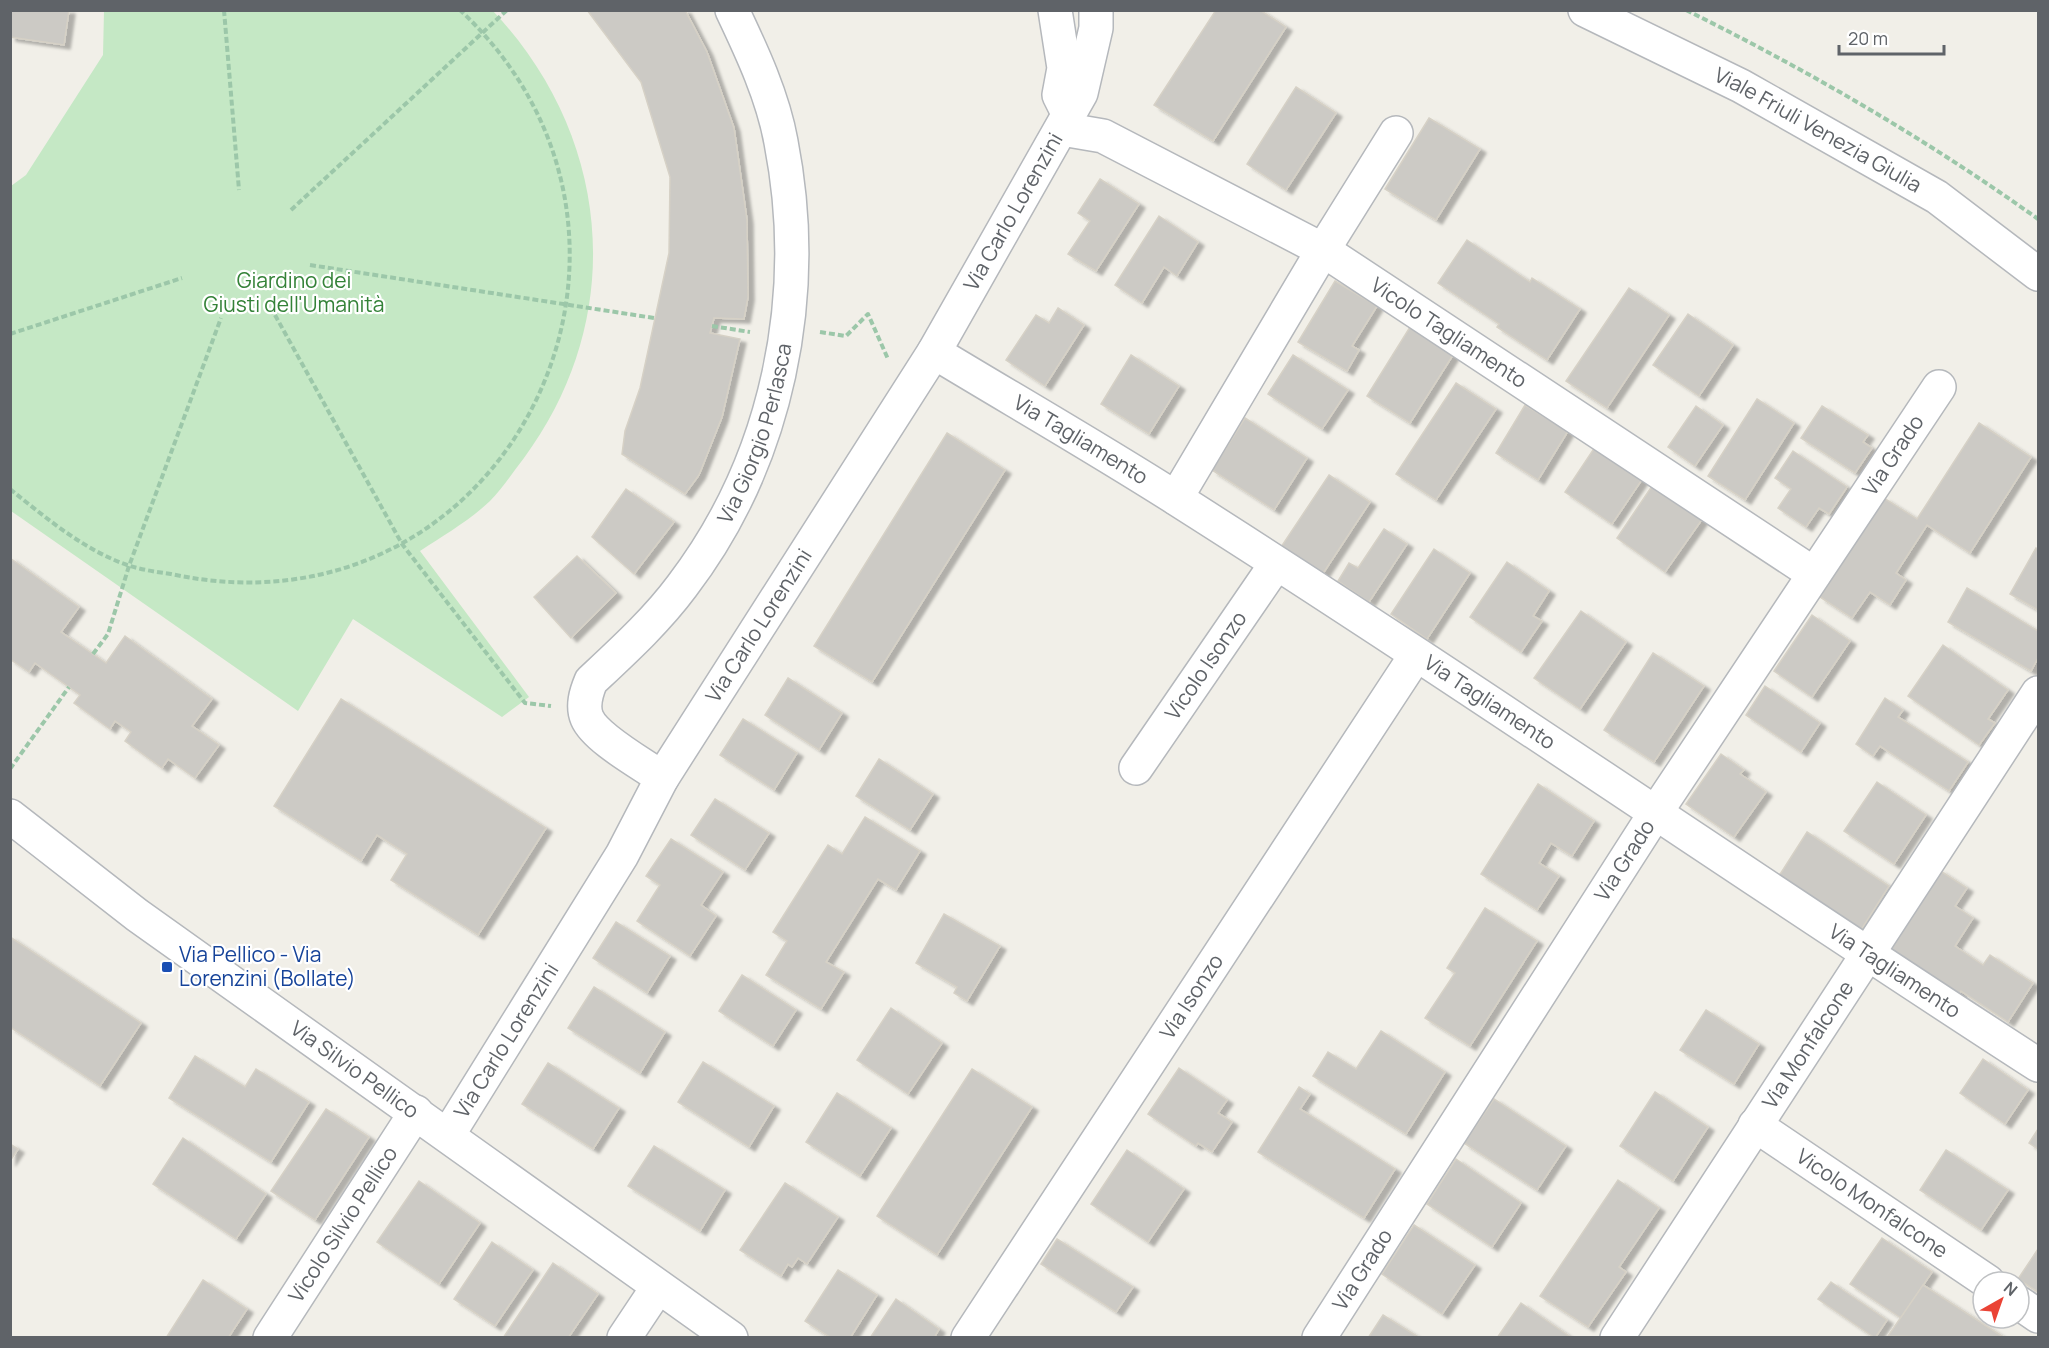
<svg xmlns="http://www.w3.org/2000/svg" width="2049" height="1348" viewBox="0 0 2049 1348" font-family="Manrope,sans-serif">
	<defs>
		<filter id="shadow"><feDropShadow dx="6" dy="4" stdDeviation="1.5" flood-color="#0004"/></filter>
	</defs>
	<rect width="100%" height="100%" fill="#f1efe8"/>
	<path fill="#c5e8c5" d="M104,11H493C612,137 628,317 524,458C513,472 502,489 490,501C469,521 444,535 420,551L529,697L502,717L353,619L298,711L11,511V186L26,175L103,55Z"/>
	<g fill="#cccac5" stroke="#d6d1c6" stroke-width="1.5" filter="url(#shadow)">
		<polygon points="10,10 69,10 64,45 10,37"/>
		<polygon points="587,10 685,10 707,52 734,128 747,220 748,297 744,319 714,318 710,333 740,339 722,417 699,475 685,494 622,454 625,431 640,388 669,253 670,177 641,82"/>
		<polygon points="1216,10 1260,10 1286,27 1213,141 1154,105"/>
		<polygon points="1296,87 1336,113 1286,190 1247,164"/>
		<polygon points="1429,118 1480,149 1436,220 1385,189"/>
		<polygon points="1100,179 1139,204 1096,271 1068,254 1090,221 1078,213"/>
		<polygon points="1159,216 1198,242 1177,276 1164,267 1142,303 1115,285"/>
		<polygon points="1467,240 1530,282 1532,278 1580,309 1547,360 1497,327 1499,324 1438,283"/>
		<polygon points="1335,281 1377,306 1352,346 1359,350 1347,371 1298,342"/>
		<polygon points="1629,288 1669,315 1607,408 1566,381"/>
		<polygon points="1058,308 1084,325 1045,386 1006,360 1036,315 1049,323"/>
		<polygon points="1688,314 1733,345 1699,396 1653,365"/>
		<polygon points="1410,327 1453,355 1410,423 1367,396"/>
		<polygon points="1131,355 1179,386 1149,434 1101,404"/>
		<polygon points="1293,355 1348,390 1322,429 1268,394"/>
		<polygon points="1456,383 1496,409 1436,500 1396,474"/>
		<polygon points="1757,399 1794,423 1745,500 1708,476"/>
		<polygon points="1525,405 1568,431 1538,480 1496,453"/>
		<polygon points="1696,406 1723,425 1695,466 1668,447"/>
		<polygon points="1822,406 1868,435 1863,442 1872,448 1855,473 1801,438"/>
		<polygon points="1245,418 1307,458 1274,510 1212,470"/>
		<polygon points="1979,423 2031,457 1970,553 1927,525 1896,573 1906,580 1890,605 1870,592 1852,618 1820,597 1884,498 1917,519"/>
		<polygon points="947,433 1005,470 872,682 814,646"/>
		<polygon points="1595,447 1643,478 1612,524 1565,492"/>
		<polygon points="1793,451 1847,487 1829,514 1819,508 1806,527 1778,508 1791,489 1775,478"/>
		<polygon points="1329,475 1370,502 1322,575 1281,547"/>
		<polygon points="1654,483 1703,518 1665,572 1617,538"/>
		<polygon points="626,489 674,522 634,574 592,537"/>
		<polygon points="1384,529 1407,544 1369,602 1338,581 1349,563 1358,568"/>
		<polygon points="2036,548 2038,550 2038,610 2010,594"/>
		<polygon points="1434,549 1470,573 1427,639 1391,614"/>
		<polygon points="577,556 616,593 571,638 534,597"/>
		<polygon points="10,558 79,607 61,632 106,663 125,636 212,699 192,726 219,745 195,778 168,759 162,768 125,741 131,732 115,721 110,729 74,703 80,695 35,663 29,672 10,659"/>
		<polygon points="1507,562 1549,591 1533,616 1542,621 1521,652 1470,617"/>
		<polygon points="1967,588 2038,631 2038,658 2031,671 1948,622"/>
		<polygon points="1581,611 1626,642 1580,709 1534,678"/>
		<polygon points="1812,615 1850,641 1812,697 1774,671"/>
		<polygon points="1943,645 2008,690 1988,719 1995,723 1979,745 1908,696"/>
		<polygon points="1653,653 1704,686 1654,762 1604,730"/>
		<polygon points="788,678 842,713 819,750 765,715"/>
		<polygon points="1765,686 1820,723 1801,752 1746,715"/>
		<polygon points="1885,698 1903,710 1898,717 1968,762 1949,791 1880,746 1873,756 1856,744"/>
		<polygon points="341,699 546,828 478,935 391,880 407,854 377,835 361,861 274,806"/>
		<polygon points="743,719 797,753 774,790 720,755"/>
		<polygon points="1721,754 1744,770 1740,774 1766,792 1734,837 1686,804"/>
		<polygon points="879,759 933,794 910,830 856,796"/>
		<polygon points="1877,782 1926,815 1894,864 1844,831"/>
		<polygon points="1538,784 1594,821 1572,856 1551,843 1539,863 1559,876 1537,910 1481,874"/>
		<polygon points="715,799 769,833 745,870 691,835"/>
		<polygon points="865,817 920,851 896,890 878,879 826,962 844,972 821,1009 766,975 787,941 773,932 828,845 842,854"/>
		<polygon points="1807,832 1889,886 1859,933 1777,879"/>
		<polygon points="671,839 723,872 701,905 716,916 690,956 637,921 660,885 646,876"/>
		<polygon points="1939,870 1967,888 1955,906 1973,918 1955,946 1983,965 1990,955 2033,983 2008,1022 1961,991 1958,996 1886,949"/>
		<polygon points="1485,908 1537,941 1470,1046 1425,1018 1455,973 1447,968"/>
		<polygon points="944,914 1000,946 967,1001 954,993 957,987 916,963"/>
		<polygon points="616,922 670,956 647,993 593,958"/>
		<polygon points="10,937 141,1023 100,1086 10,1027"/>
		<polygon points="742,975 796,1010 773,1046 719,1011"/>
		<polygon points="594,987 665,1032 640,1073 568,1028"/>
		<polygon points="891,1008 942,1043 908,1094 857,1060"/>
		<polygon points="1706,1010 1759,1044 1734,1084 1680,1050"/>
		<polygon points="1381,1031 1445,1072 1406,1134 1313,1076 1328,1052 1356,1069"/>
		<polygon points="195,1056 245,1087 256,1069 309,1102 271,1162 169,1098"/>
		<polygon points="1983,1059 2028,1090 2005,1124 1960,1093"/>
		<polygon points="703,1062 774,1106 749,1147 678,1102"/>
		<polygon points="548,1063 619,1108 593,1149 522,1104"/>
		<polygon points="1179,1068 1227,1100 1218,1113 1232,1122 1212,1152 1198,1143 1196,1146 1148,1114"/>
		<polygon points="972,1069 1032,1107 937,1255 877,1216"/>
		<polygon points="1299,1087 1310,1094 1300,1109 1395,1169 1364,1218 1258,1152"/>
		<polygon points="1655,1092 1708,1127 1673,1181 1620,1146"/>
		<polygon points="837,1093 891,1128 860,1176 806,1142"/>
		<polygon points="1494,1099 1566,1146 1537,1190 1464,1143"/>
		<polygon points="326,1109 369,1137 315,1220 271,1191"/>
		<polygon points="2038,1129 2038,1149 2029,1143"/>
		<polygon points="183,1138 266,1194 236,1239 153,1184"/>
		<polygon points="10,1144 18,1149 10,1161"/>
		<polygon points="654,1146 725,1190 700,1231 628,1186"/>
		<polygon points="1127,1150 1184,1189 1148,1242 1091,1204"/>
		<polygon points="1946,1150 2008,1190 1981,1230 1920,1190"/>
		<polygon points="1456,1159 1521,1203 1492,1247 1427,1204"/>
		<polygon points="1618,1180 1659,1208 1619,1267 1626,1272 1588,1327 1540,1296"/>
		<polygon points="419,1181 480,1223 439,1284 377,1242"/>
		<polygon points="785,1183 838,1217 807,1264 798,1258 792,1267 788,1264 781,1276 740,1250"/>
		<polygon points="1414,1225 1475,1265 1442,1314 1382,1274"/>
		<polygon points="1882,1238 1932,1272 1901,1318 1850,1284"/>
		<polygon points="1057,1239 1133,1287 1116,1312 1041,1264"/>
		<polygon points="492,1242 533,1270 495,1326 454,1299"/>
		<polygon points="2038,1249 2038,1292 2018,1279"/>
		<polygon points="553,1263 598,1294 568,1338 503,1338"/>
		<polygon points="838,1270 877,1295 850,1338 831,1338 805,1321"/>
		<polygon points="203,1280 247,1309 228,1338 166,1338"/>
		<polygon points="1831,1282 1887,1320 1875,1338 1818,1299"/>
		<polygon points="1923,1285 2005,1338 1888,1336"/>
		<polygon points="896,1299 939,1329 934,1338 870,1338"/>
		<polygon points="1521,1303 1569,1336 1568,1338 1497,1338"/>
		<polygon points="1383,1315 1420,1338 1368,1338"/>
	</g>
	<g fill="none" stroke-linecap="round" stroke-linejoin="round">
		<g stroke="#b5b8bc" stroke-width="36">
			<g id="minor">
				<polyline points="1055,10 1064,68 1059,95 1065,107"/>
				<path id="s1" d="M1062,129L1103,136L1323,250L1814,574"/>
				<path id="s2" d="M934,352C1015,401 1097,448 1177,499C1467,683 1750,879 2038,1065"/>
				<polyline points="1176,498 1323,250 1396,133"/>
				<path id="s3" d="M1136,768L1276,564"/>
				<path id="s4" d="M662,778C643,764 596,739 587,718C582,706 586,693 591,681C623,651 656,621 682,586C778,460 811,296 781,142C773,97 752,52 732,10"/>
				<path id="s5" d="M10,816L137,915L731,1338"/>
				<path id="s6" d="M1755,1125L1988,1282"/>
				<path id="s7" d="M448,1135L622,855L662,778L934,352L1081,93L1096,28V10"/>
				<polyline points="2019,1303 2038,1316"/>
				<path id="s8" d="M270,1338L416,1112"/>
				<polyline points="624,1338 658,1287"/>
				<path id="s9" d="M968,1338L1416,655"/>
				<path id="s10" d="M1319,1338L1656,812L1939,387"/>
				<path id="s11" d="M1617,1338L2038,693"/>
			</g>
		</g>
		<g stroke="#b5b8bc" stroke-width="36">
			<g id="tertiary">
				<path id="s12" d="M1585,10L1741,86L1937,197L2038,274"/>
			</g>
		</g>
		<g stroke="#9cc7a9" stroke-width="4" stroke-dasharray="6 3" stroke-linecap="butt">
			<polyline points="224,10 239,190"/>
			<path d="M1686,10C1809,71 1926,139 2038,219"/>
			<polyline points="291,210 507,10"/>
			<polyline points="310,265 654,318"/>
			<polyline points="275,315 402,544 525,703 551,706"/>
			<polyline points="712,326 750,332"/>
			<polyline points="820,332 846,336 868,314 888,359"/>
			<polyline points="10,334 182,278"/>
			<path d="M10,489C46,518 85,551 130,566C143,570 157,572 171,574C505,646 707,241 460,10"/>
			<polyline points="93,654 108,634 129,566 221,318"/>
			<polyline points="10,769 69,687"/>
		</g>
		<use href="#minor" stroke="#fff" stroke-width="33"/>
		<use href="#tertiary" stroke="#fff" stroke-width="33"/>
	</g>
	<rect fill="#1a4fb4" stroke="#fff" stroke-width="2" x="161" y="961" width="12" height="12" rx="3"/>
	<g text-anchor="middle" stroke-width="4.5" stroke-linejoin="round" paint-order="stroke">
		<g font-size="21" fill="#5f6368" stroke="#fff">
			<text dy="7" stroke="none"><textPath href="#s12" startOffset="262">Viale Friuli Venezia Giulia</textPath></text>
			<text dy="7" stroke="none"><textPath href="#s7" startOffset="1083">Via Carlo Lorenzini</textPath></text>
			<text dy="7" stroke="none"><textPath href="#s1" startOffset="440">Vicolo Tagliamento</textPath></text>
			<text dy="7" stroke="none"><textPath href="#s4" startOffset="438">Via Giorgio Perlasca</textPath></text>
			<text dy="7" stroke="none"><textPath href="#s2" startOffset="171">Via Tagliamento</textPath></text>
			<text dy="7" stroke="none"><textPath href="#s10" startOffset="1053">Via Grado</textPath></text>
			<text dy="7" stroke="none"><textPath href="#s7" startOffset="597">Via Carlo Lorenzini</textPath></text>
			<text dy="7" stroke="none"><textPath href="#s3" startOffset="124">Vicolo Isonzo</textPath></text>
			<text dy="7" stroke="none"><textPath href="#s2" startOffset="657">Via Tagliamento</textPath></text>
			<text dy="7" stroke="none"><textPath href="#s10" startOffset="567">Via Grado</textPath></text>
			<text dy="7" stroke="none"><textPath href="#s2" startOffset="1143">Via Tagliamento</textPath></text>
			<text dy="7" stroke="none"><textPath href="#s9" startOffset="408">Via Isonzo</textPath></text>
			<text dy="7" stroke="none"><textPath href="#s7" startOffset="111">Via Carlo Lorenzini</textPath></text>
			<text dy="7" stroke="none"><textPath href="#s11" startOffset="350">Via Monfalcone</textPath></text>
			<text dy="7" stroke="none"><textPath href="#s5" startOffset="428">Via Silvio Pellico</textPath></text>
			<text dy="7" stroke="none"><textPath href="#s6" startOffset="141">Vicolo Monfalcone</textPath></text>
			<text dy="7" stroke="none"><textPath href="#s8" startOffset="135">Vicolo Silvio Pellico</textPath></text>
			<text dy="7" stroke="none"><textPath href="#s10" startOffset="81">Via Grado</textPath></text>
		</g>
		<g font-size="21" fill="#348238" stroke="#fff">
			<text x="294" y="288">Giardino dei<tspan x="294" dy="24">Giusti dell'Umanità</tspan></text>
		</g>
		<g font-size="21" fill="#164399" stroke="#fff" text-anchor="start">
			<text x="179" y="962">Via Pellico - Via<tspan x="179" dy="24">Lorenzini (Bollate)</tspan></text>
		</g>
	</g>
	<rect width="2049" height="1348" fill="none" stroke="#5f6368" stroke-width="24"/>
	<g transform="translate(2001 1300) rotate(40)"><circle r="28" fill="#ffffff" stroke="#bfc1c3" stroke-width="1.5"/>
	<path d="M0-4.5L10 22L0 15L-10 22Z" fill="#ea4335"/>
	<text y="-9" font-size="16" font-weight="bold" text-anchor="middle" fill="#5f6368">N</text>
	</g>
	<path d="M1839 45v9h105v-9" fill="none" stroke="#5f6368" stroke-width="3"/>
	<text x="1848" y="45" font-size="18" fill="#5f6368" stroke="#ffffff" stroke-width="4.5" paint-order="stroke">20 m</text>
</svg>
